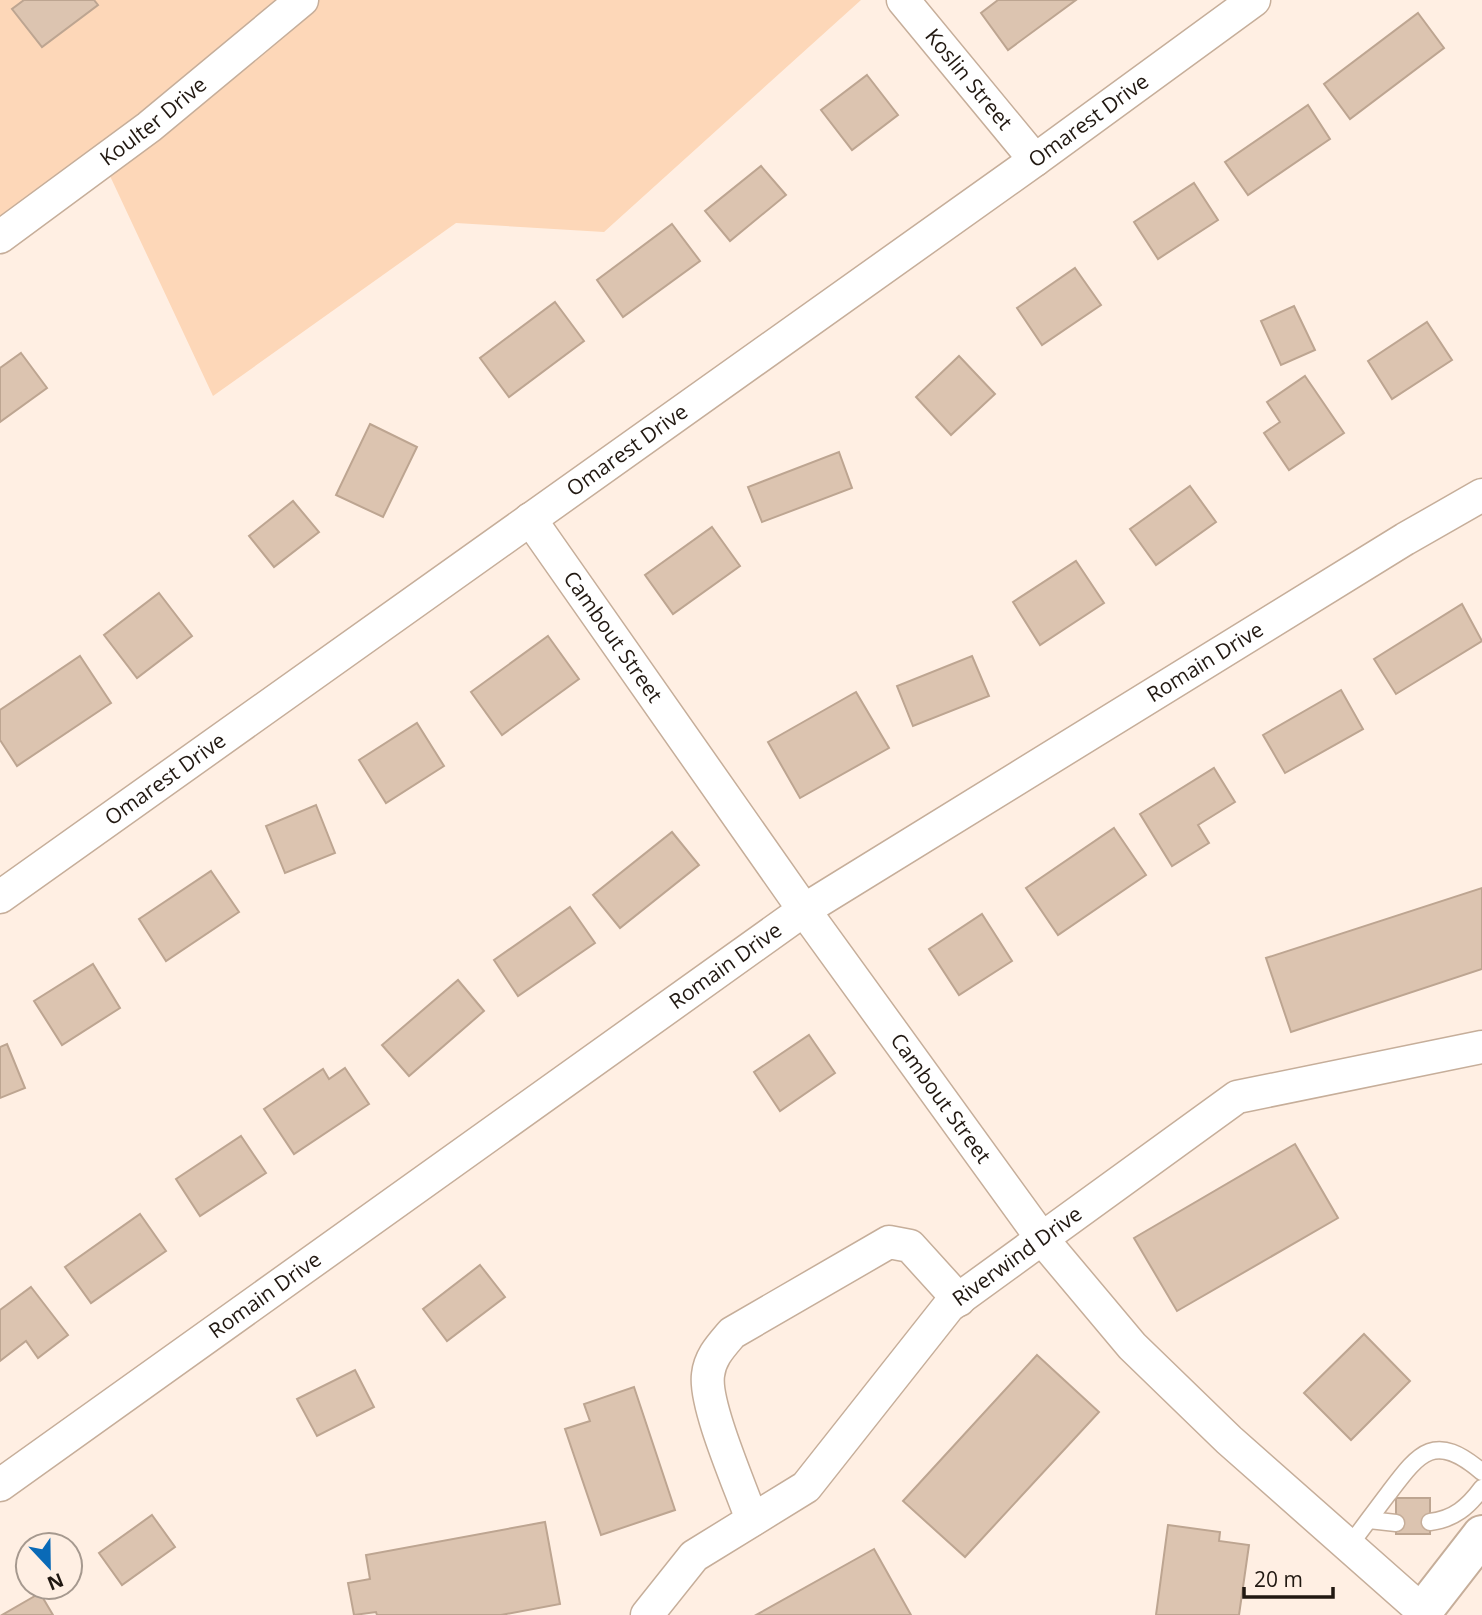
<svg xmlns="http://www.w3.org/2000/svg" width="1482" height="1615" viewBox="0 0 1482 1615" font-family="'Open Sans',sans-serif">
	<rect width="100%" height="100%" fill="#ffefe3"/>
	<polygon fill="#fdd7b8" points="0,0 861,0 604,232 456,223 213,396 103,161 0,237"/>
	<g fill="#dcc4b0" stroke="#bda591" stroke-width="2">
		<polygon points="24,0 94,0 98,5 42,47 12,9"/>
		<polygon points="998,0 1076,0 1008,50 981,13"/>
		<polygon points="1418,13 1444,48 1350,119 1324,84"/>
		<polygon points="867,75 898,115 852,150 821,110"/>
		<polygon points="1308,105 1330,139 1248,195 1225,162"/>
		<polygon points="761,166 786,195 730,241 705,211"/>
		<polygon points="1194,183 1218,220 1158,259 1134,222"/>
		<polygon points="672,224 700,261 623,317 597,280"/>
		<polygon points="1075,268 1101,305 1042,345 1017,308"/>
		<polygon points="555,302 584,341 509,397 480,358"/>
		<polygon points="1294,306 1315,350 1281,365 1261,321"/>
		<polygon points="1427,322 1452,360 1392,399 1368,361"/>
		<polygon points="21,353 47,388 0,422 0,368"/>
		<polygon points="959,356 995,394 951,435 916,397"/>
		<polygon points="1305,376 1344,433 1289,470 1264,433 1280,422 1267,402"/>
		<polygon points="370,424 417,447 383,517 336,495"/>
		<polygon points="839,452 852,488 762,522 748,487"/>
		<polygon points="1190,486 1216,522 1156,565 1130,529"/>
		<polygon points="293,501 319,532 274,567 249,536"/>
		<polygon points="712,527 740,566 673,614 645,575"/>
		<polygon points="1076,561 1104,603 1040,645 1013,602"/>
		<polygon points="159,593 192,636 137,678 104,635"/>
		<polygon points="1462,604 1482,641 1396,694 1374,659"/>
		<polygon points="548,636 579,679 502,735 471,692"/>
		<polygon points="80,656 111,703 17,766 0,740 0,710"/>
		<polygon points="972,656 989,696 913,726 897,686"/>
		<polygon points="1341,690 1363,729 1285,773 1263,735"/>
		<polygon points="856,692 889,748 800,798 768,742"/>
		<polygon points="417,723 444,766 386,803 359,760"/>
		<polygon points="1214,768 1235,802 1198,825 1209,843 1172,866 1140,814"/>
		<polygon points="316,805 335,853 285,873 266,826"/>
		<polygon points="1114,828 1146,875 1058,935 1026,888"/>
		<polygon points="672,832 699,865 620,928 593,895"/>
		<polygon points="211,871 239,912 166,961 139,919"/>
		<polygon points="1482,888 1482,969 1291,1032 1266,958"/>
		<polygon points="570,907 595,943 518,996 494,960"/>
		<polygon points="982,914 1012,961 959,995 929,949"/>
		<polygon points="93,964 120,1008 62,1045 34,1001"/>
		<polygon points="458,980 484,1011 409,1076 382,1045"/>
		<polygon points="809,1035 835,1073 780,1111 754,1072"/>
		<polygon points="7,1044 25,1088 0,1098 0,1047"/>
		<polygon points="345,1068 369,1104 294,1154 264,1109 323,1069 329,1079"/>
		<polygon points="241,1136 266,1173 200,1216 176,1179"/>
		<polygon points="1295,1144 1338,1218 1177,1311 1134,1238"/>
		<polygon points="140,1214 166,1251 91,1303 65,1267"/>
		<polygon points="480,1265 505,1297 447,1341 423,1309"/>
		<polygon points="31,1287 68,1335 38,1358 26,1341 0,1361 0,1310"/>
		<polygon points="1364,1334 1410,1381 1351,1440 1304,1393"/>
		<polygon points="1037,1355 1099,1412 965,1557 903,1501"/>
		<polygon points="355,1370 374,1407 317,1436 297,1399"/>
		<polygon points="634,1387 675,1510 601,1535 565,1429 590,1421 584,1404"/>
		<rect x="1396" y="1498" width="34" height="36"/>
		<polygon points="152,1515 175,1547 122,1585 99,1553"/>
		<polygon points="545,1522 560,1604 501,1615 377,1615 376,1612 354,1615 348,1583 370,1579 366,1555"/>
		<polygon points="1168,1525 1220,1532 1219,1541 1249,1545 1239,1615 1156,1615"/>
		<polygon points="874,1549 911,1615 756,1615"/>
		<polygon points="40,1593 53,1615 2,1615"/>
	</g>
	<g fill="none" stroke-linecap="round" stroke-linejoin="round">
		<g stroke="#c6ae9a" stroke-width="19">
			<g id="lane">
				<polyline points="1369,1520 1396,1523"/>
				<path d="M1430,1522C1454,1519 1468,1507 1482,1488"/>
				<path d="M1349,1546C1362,1529 1375,1511 1388,1494C1419,1453 1434,1431 1482,1472"/>
			</g>
		</g>
		<g stroke="#c6ae9a" stroke-width="35">
			<g id="street">
				<path id="s1" d="M903,0L1035,160"/>
				<path id="s2" d="M0,237L149,127L302,0"/>
				<path id="s3" d="M530,519L804,910L1043,1240L1132,1346L1229,1440L1427,1615"/>
				<path id="s4" d="M0,897L1035,160L1254,0"/>
				<path id="s5" d="M0,1485L804,910L1405,539L1482,495"/>
				<path d="M752,1520C741,1488 704,1405 708,1375C710,1357 721,1346 732,1333L889,1242L910,1246L959,1300"/>
				<path id="s6" d="M647,1615L694,1556L806,1487L949,1306L1237,1097L1482,1047"/>
			</g>
		</g>
		<g stroke="#c6ae9a" stroke-width="42">
			<polyline id="secondary" points="1423,1611 1482,1535"/>
		</g>
		<use href="#lane" stroke="#fff" stroke-width="16"/>
		<use href="#street" stroke="#fff" stroke-width="32"/>
		<use href="#secondary" stroke="#fff" stroke-width="38"/>
	</g>
	<g text-anchor="middle" stroke-width="6" stroke-linejoin="round" paint-order="stroke">
		<g font-size="21" fill="#211811" stroke="#ffefe3">
			<text dy="7" stroke="none"><textPath href="#s1" startOffset="103">Koslin Street</textPath></text>
			<text dy="7" stroke="none"><textPath href="#s4" startOffset="1337">Omarest Drive</textPath></text>
			<text dy="7" stroke="none"><textPath href="#s2" startOffset="192">Koulter Drive</textPath></text>
			<text dy="7" stroke="none"><textPath href="#s4" startOffset="770">Omarest Drive</textPath></text>
			<text dy="7" stroke="none"><textPath href="#s3" startOffset="144">Cambout Street</textPath></text>
			<text dy="7" stroke="none"><textPath href="#s5" startOffset="1460">Romain Drive</textPath></text>
			<text dy="7" stroke="none"><textPath href="#s4" startOffset="203">Omarest Drive</textPath></text>
			<text dy="7" stroke="none"><textPath href="#s5" startOffset="892">Romain Drive</textPath></text>
			<text dy="7" stroke="none"><textPath href="#s3" startOffset="710">Cambout Street</textPath></text>
			<text dy="7" stroke="none"><textPath href="#s6" startOffset="522">Riverwind Drive</textPath></text>
			<text dy="7" stroke="none"><textPath href="#s5" startOffset="326">Romain Drive</textPath></text>
		</g>
	</g>
	<g transform="translate(49 1566) rotate(158)"><circle r="33" fill="#ffefe3" stroke="#a6998f" stroke-width="2"/>
	<path d="M0-5L12 26L0 18L-12 26Z" fill="#0a6ab7"/>
	<text y="-10" font-size="19" font-weight="bold" text-anchor="middle" fill="#211811">N</text>
	</g>
	<path d="M1244 1587v10h89v-10" fill="none" stroke="#211811" stroke-width="3.5"/>
	<text x="1254" y="1587" font-size="21" fill="#211811" stroke="#ffefe3" stroke-width="5" paint-order="stroke">20 m</text>
</svg>
